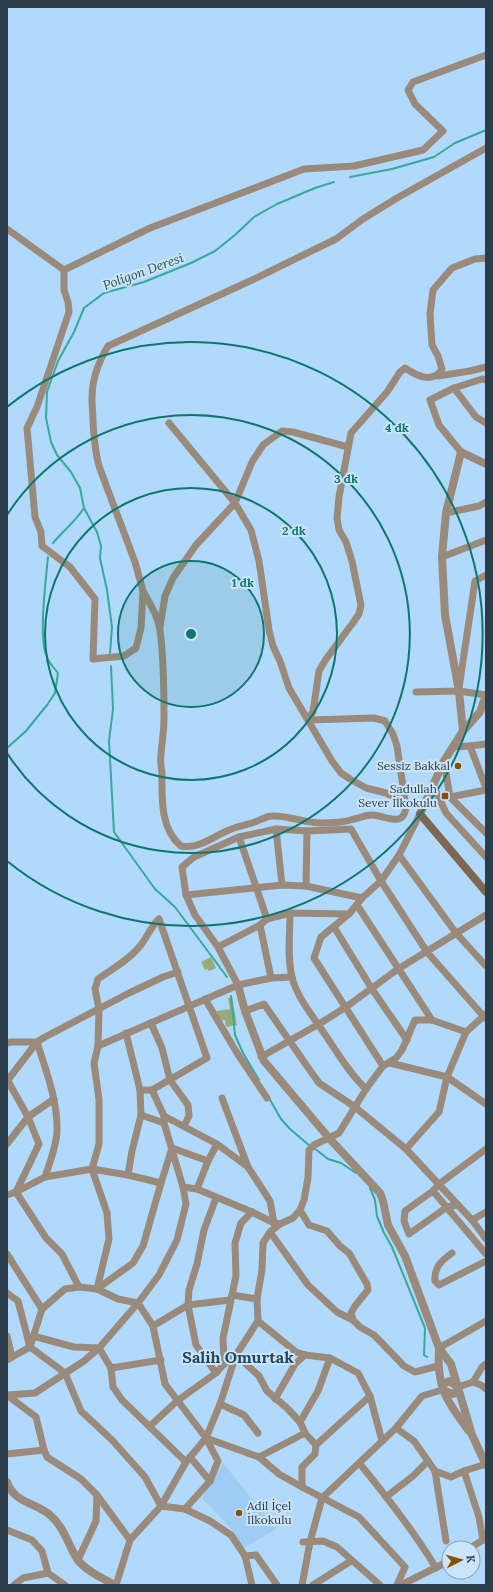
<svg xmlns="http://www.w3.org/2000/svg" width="493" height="1592" viewBox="0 0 493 1592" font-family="Lora,serif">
	<rect width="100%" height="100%" fill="#b1d9fb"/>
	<polygon fill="#9fccf3" points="223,1463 276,1529 243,1549 230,1527 202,1498"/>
	<g fill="#98ab76">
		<polygon points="211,957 216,968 209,971 207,969 205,970 201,962"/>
		<polygon points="232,997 237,1025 226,1027 225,1020 219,1021 217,1011 230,1009 228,998"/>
	</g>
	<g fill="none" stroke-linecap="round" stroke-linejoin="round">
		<g stroke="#37a99c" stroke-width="2">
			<polyline points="350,177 392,169 434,157 455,143 486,130"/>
			<polyline points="84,508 97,532 101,546 100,558 107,590 112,627 110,653"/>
			<path d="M53,543C63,531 76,521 84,508L80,488L71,472L57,455L51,442L46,418L47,392L58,361L74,332L84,308L104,293L144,282L191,263L215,251L235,235L254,217L277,204L315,188L334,182"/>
			<polyline points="111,666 113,709 109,741 114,832 155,889 175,907 227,977"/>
			<path d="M7,748L26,731L47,705L55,693L58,673C54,668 49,663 47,657C38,639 46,579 48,557"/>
			<polyline points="231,996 235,1035 243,1053 259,1080"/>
			<polyline points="269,1098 281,1119 290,1129 310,1146"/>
			<polyline points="314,1148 328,1159 341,1163 356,1173"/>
			<polyline points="370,1188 375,1200 377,1216 384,1233 392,1247 425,1328 424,1355 427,1357"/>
		</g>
		<g stroke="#9a8a7c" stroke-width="7">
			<path d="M486,55L413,82L408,90L415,104L443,131L423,150L354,166L304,169L150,228L64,270V290L68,302L69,312L37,407L27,428L35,517L41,532L42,546L70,567L95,599L93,659L124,656L136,648L141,628L143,591L135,562L100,469C95,454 94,438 93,423C93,415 92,406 92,398C92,380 99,361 108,346L250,281L336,239L363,219L397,198L486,148"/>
			<polyline points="7,229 64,270"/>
			<polyline points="438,376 470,371 486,367"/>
			<polyline points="454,388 476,417 486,423"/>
			<polyline points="461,452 439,425 430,400 454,388 482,379 486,380"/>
			<polyline points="446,513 479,506 486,502"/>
			<polyline points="442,557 486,540"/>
			<path d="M143,591C150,604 158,616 160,630C164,659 164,689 164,718C164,731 162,742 161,754C160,760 161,767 162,773C162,798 160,829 181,846C200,849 212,837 229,830C237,826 247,825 255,822C260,820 267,816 272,816C288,815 304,823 321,823C332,823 343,823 354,819C360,818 365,815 372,815C384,815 404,829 406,807L400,800L386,793L366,788L350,779L341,773L332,761L289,688L280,661L273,646L269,630L259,561L251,530L235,503L169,423"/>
			<polyline points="160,627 165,596 173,578 196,545 235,503 252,462 263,445 282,431 293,432 348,447"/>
			<polyline points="459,688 475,581 486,575"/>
			<polyline points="416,692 459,691 486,695"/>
			<path d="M308,718L313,712L319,671L326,659L352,624L359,614L361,605L352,561L346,542L339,530L337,518L339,497L351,433L387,392L400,372L405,368C417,376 433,384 442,369L438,356L432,345L430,314L433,290L452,268L475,259L486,258"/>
			<polyline points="309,720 374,718 385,721 393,734 397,746 406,807"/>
			<polyline points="470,746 486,744"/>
			<polyline points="454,747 470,746 486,788"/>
			<polyline points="444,761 450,797 486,833"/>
			<polyline points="433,785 446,813 486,857"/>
			<polyline points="450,797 486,790"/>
			<polyline points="276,829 282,885"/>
			<polyline points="239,837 267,919"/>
			<polyline points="399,855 456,933 486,966"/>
			<polyline points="306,886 307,831"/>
			<polyline points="186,895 282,885 306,886 362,898"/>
			<polyline points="357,905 432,1020"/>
			<path d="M290,913C290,934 287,957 292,977C297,998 313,1016 324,1033C337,1052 349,1073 366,1089"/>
			<polyline points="260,925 271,978"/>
			<polyline points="334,927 372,989 407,1040"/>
			<polyline points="218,947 260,925 267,919 290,913 349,914"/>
			<polyline points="238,985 218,947 195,915 186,895 182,867 194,857 239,837 276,829 307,831 351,829 381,881 427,952 486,1019"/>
			<polyline points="205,999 237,1053 267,1098"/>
			<polyline points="245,1011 264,1004 309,1069 319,1083 355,1107 406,1149 472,1220 486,1239"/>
			<polyline points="151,1023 162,1048 170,1080 188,1105 189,1116 184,1126"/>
			<path d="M7,1043L11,1042H37C46,1071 58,1101 57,1132C56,1147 50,1162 45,1177"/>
			<polyline points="98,1046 238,985 271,978 292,977"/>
			<polyline points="261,1057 319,1024 346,1007 398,969 486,915"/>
			<polyline points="390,1063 447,1077 486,1104"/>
			<polyline points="383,1066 314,958 321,937 349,914 362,898 381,881 399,855 420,814"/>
			<polyline points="7,1081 37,1042 45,1037 129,993 163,977 178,972"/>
			<polyline points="8,1081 28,1117 39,1144 16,1192 46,1238 62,1254 79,1287"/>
			<polyline points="222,1098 248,1167 270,1201 274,1223"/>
			<polyline points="141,1115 164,1123"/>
			<polyline points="164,1116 217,1144 248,1167"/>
			<polyline points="7,1144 28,1117 54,1099"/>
			<polyline points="406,1149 439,1112 447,1077 466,1032"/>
			<polyline points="128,1175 132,1151 141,1115 140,1090"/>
			<polyline points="183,1187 197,1189 252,1212 274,1223 280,1224 293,1218 300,1210 304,1200 308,1178 309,1150 314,1145 339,1133 366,1089 383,1066 396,1058 402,1050 415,1020 432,1020 466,1032 486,1014"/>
			<polyline points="197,1189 208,1161 217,1144"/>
			<polyline points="433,1191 486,1254"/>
			<polyline points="7,1195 16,1192 45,1177 92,1169 128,1175 161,1183"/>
			<polyline points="216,1198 204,1230 197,1264 189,1290 188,1305 196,1345 216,1373"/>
			<polyline points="458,1205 447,1207 409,1234 404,1221 405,1211 433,1191 439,1184 486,1149"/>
			<polyline points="300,1210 309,1225 327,1231 340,1246 349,1253 367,1284 368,1290 355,1306 351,1313 353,1320 360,1327 374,1335 404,1366 415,1372 438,1366"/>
			<polyline points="472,1220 486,1212"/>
			<polyline points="280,1224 270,1232 263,1243 262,1270 257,1299 258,1321 296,1352 305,1355 330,1358 358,1373 370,1396 382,1441"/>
			<polyline points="270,1232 308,1285 337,1312 353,1320"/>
			<path d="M452,1253C441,1261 434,1267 435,1281L439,1285L486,1261"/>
			<polyline points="7,1254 42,1309 65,1289 79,1287 97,1289 118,1299 138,1303 153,1326 165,1384 206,1438 259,1457 305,1433 316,1445 315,1454 302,1467 302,1487 359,1517 405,1567 397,1585"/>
			<path d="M97,1289L109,1239L107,1213L92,1169L99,1144V1100L94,1063L98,1046L99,1009L95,989L98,979C112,969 129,960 140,946C147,938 151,926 159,919L207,1058L152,1090"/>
			<polyline points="97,1289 133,1263 143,1246 161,1183 172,1148 208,1161"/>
			<polyline points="7,1293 18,1301 30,1347 65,1373 81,1411 112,1440 145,1477 161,1506 186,1462 206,1438 220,1404 236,1355 258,1321"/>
			<polyline points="232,1295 257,1299"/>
			<polyline points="153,1326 188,1305 230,1300"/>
			<polyline points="7,1336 12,1357"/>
			<polyline points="33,1336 74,1347 99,1348 111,1368 113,1387 122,1400 186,1462"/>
			<polyline points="439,1348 486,1321"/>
			<polyline points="7,1360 30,1347 42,1309"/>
			<polyline points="224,1364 223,1338 236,1276 235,1243 241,1223 252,1212"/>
			<polyline points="111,1368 161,1360"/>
			<polyline points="473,1382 481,1385 486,1389"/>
			<polyline points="458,1387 473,1382 482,1367 486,1364"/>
			<polyline points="7,1395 36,1417 44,1450 47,1457 81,1479 97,1495 96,1521 78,1560"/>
			<polyline points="8,1395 35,1393 84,1361 99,1348 138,1303 159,1275 177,1240 186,1204 183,1187 164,1123 164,1116 152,1090 140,1090 126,1033"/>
			<polyline points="275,1399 295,1364 305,1355"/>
			<polyline points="220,1404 244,1415 258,1433"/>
			<polyline points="300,1422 318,1391 330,1358"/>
			<polyline points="150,1426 177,1401 216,1373 224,1364 236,1355 259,1376 267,1391 287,1408 300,1422 305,1433"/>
			<polyline points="396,1428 414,1441 435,1471 446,1541"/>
			<polyline points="316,1445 370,1396"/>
			<polyline points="7,1454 44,1450"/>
			<polyline points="190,1457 210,1481"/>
			<polyline points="259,1457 279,1474 302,1487"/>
			<path d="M360,1464C387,1497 414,1531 436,1568"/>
			<polyline points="435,1471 451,1477 464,1471"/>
			<polyline points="97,1495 130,1540"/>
			<polyline points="386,1497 413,1476 428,1461"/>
			<polyline points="185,1509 210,1481 218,1461 206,1438"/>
			<polyline points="7,1530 32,1540 42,1551 48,1573 65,1585"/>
			<polyline points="483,1540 479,1517 464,1471 486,1464"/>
			<polyline points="303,1542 323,1541 337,1547 380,1585"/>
			<polyline points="470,1548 483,1540 486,1540"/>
			<polyline points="245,1556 256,1555 277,1585"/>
			<polyline points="14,1585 23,1578 48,1573"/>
			<polyline points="116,1585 130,1540 161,1506 185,1509 210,1521 231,1535 245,1556 252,1585"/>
			<polyline points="302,1585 310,1542 322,1498 396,1428 422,1396 442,1390"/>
			<polyline points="313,1585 351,1561"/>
			<polyline points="401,1585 449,1561"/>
		</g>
		<g stroke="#9a8a7c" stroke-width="8">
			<polyline points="463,731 459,691 445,615 442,557 446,513 461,452 486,464"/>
			<polyline points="420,814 444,761 463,731 480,712 486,695"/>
			<polyline points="238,985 245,1011 264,1061 329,1138 380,1193 383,1201 388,1225 405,1256 439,1348 451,1364 472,1435 486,1465"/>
			<path d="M439,1348C436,1387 447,1402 469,1431"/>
			<polygon points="449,1381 458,1387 457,1391 453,1394 442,1390 444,1384"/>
			<path d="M7,1482C13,1502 36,1503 50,1515C64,1527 68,1544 77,1559C86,1571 102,1578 115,1585"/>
		</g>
		<polyline stroke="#7e6752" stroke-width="8" points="420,814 486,892"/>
	</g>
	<circle cx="191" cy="634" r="73" fill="#0f766e" fill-opacity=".12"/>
	<g fill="none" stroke="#0f766e" stroke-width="2">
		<circle cx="191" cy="634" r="73"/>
		<circle cx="191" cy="634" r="146"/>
		<path d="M7 515A219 219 0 1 1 7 753"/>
		<path d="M7 407A292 292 0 1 1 7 861"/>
	</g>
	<g fill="#874f02" stroke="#cce4f8" stroke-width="1.5">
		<circle cx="458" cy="766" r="4"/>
		<rect x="441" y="792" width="8" height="8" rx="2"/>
		<circle cx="239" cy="1513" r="4"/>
	</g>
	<g text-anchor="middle" stroke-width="4" stroke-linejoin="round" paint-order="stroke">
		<g font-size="12" fill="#2c3c4a" stroke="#cce4f8" text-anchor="end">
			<text x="450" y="770">Sessiz Bakkal</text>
			<text x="437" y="793">Sadullah<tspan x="437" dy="14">Sever İlkokulu</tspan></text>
			<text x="247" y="1510" text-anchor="start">Adil İçel<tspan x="247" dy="14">İlkokulu</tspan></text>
		</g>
		<g font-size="13" font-style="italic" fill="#24534d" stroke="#cce4f8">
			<text transform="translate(143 271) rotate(-20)" y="5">Poligon Deresi</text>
		</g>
		<g font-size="16" font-weight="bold" fill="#224561" stroke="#cce4f8">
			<text x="238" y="1363">Salih Omurtak</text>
		</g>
	</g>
	<circle cx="191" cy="634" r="6" fill="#0f766e" stroke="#cce4f8" stroke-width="2"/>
	<g font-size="12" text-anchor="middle" font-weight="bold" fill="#0f766e" stroke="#cce4f8" stroke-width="4" stroke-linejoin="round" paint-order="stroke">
		<text x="397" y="432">4 dk</text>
		<text x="346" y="483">3 dk</text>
		<text x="294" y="535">2 dk</text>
		<text x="243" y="587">1 dk</text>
	</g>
	<rect width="493" height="1592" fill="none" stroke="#2c3c4a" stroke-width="16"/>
	<g transform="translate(461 1560) rotate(84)"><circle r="19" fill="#cce4f8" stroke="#8ca1b2"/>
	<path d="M0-3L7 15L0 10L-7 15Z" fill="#874f02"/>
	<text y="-6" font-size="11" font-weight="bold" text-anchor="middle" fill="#2c3c4a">K</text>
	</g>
</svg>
